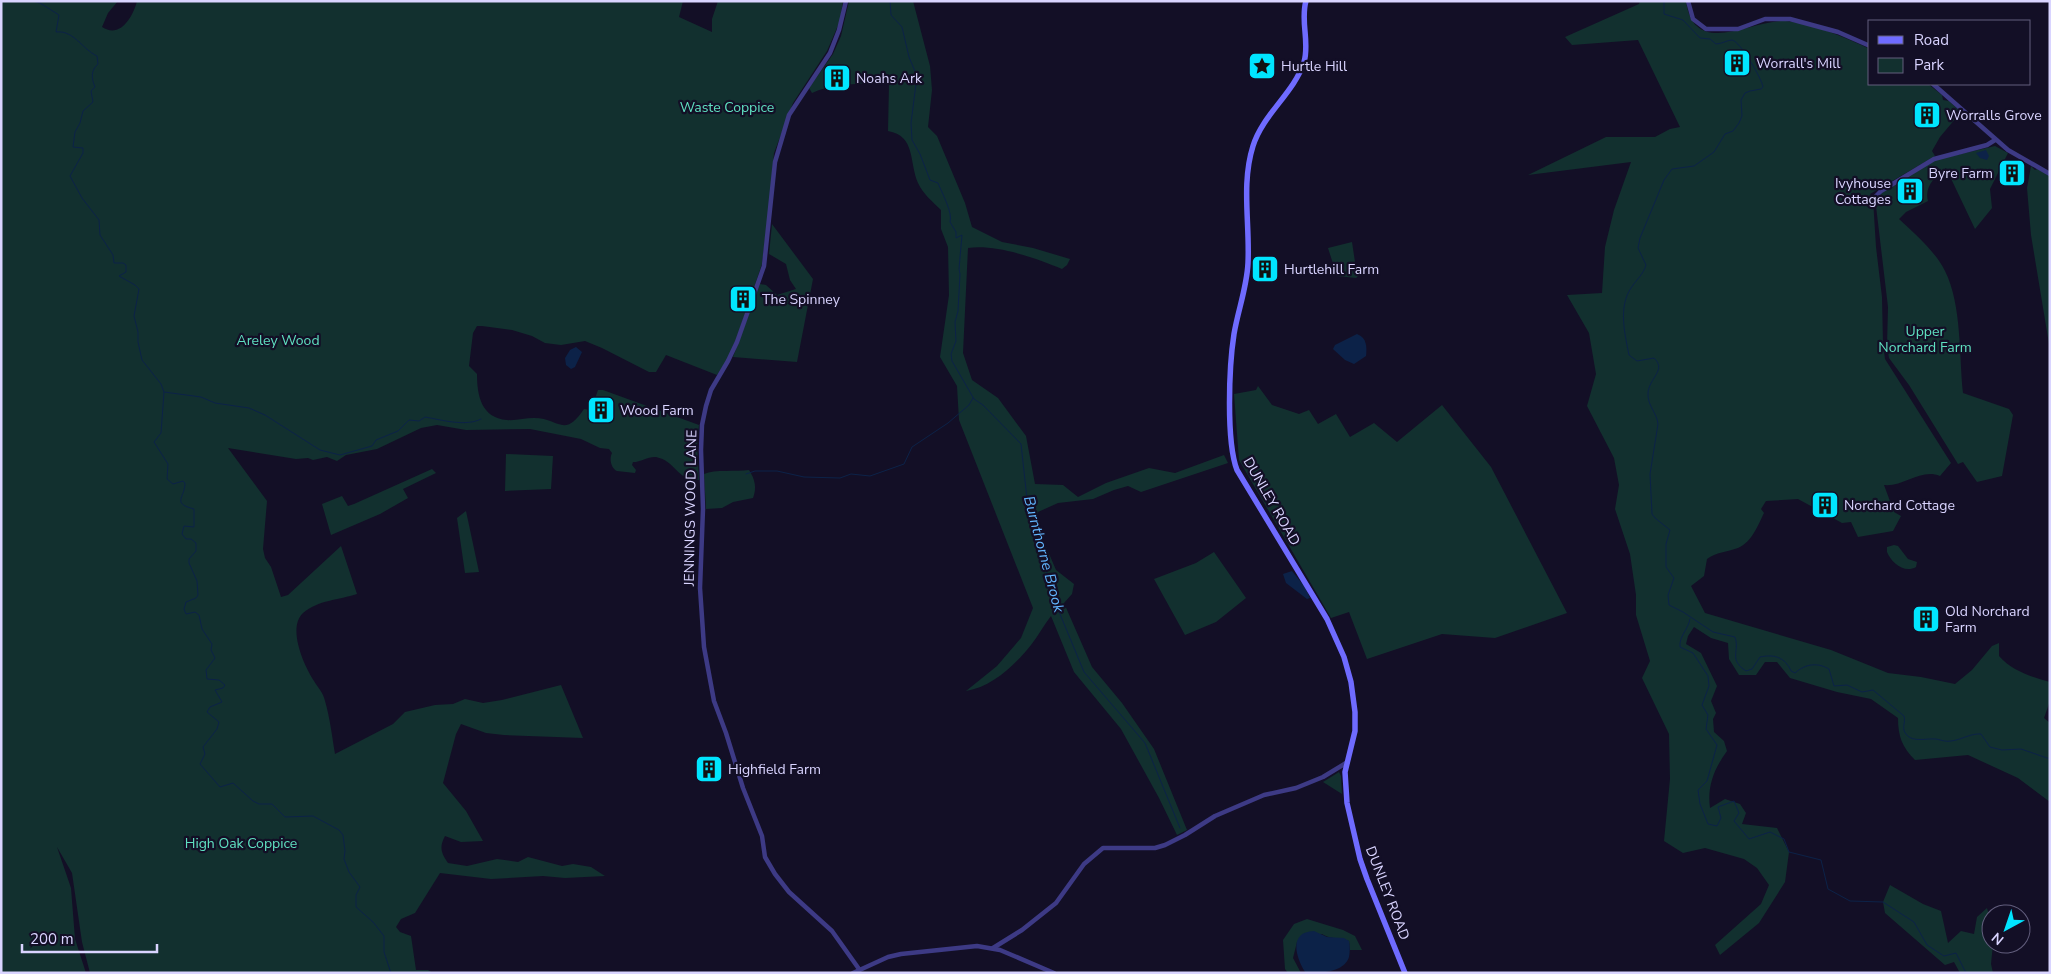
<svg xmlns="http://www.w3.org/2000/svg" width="2051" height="974" viewBox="0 0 2051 974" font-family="'Nunito Sans',sans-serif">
	<rect width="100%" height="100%" fill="#130f26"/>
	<g fill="#12302f">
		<path d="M1,1H118L108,13L102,27C120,39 133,17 137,1H683L679,17L712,32V19L718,1H843L840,21L827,51L793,103L774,153L770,199L762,264L736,340L727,360L717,375L666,355L656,372H649L602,348L585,341L561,345L545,343L532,336L512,330L482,326H477L473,333L469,366L477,374C477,395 481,418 507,420C515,421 525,418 534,418C559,418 564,439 584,409L591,410L598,390H603L699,425L697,445L699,480C677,481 676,461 656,457C649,456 641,462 633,462L632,465L636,470L635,473L617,471C611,468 609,459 612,453L609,449L600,448L581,439L530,429L466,430L437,425L421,428L377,449L346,455L337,461L327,457L313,460L308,458L296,459L228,448L267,501L263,549L265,558L271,567L281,597L288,595L341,546L357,594C339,600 318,600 303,613C287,628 304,666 314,681C318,688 323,692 325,701C330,718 332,736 335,754L393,724L405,712L435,705L453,704L465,699L483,703L502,700L561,685L583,738L504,735L486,733L461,724L456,734L443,783L466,811L483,841L461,842L445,836C439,847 441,853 448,863L467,866L497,859L518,862L528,857L562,866L573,864L591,867L605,876L565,878L543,876L491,879L440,873L415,913L401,919L396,927L400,932L411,936L416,970H428L433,973H90L82,942L72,873L57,847L71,888L75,939L86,973H1Z"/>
		<path d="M849,1H913L930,66L932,90L928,127L937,136L965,203L972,227L1002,242L1033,248L1070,259L1067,265L1062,269C1036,258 996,244 968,248L963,353L972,380L998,398L1026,436L1035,484L1063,485L1078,497L1106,483L1149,468L1175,473L1224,455L1228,463L1141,492L1128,486L1114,490L1093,499L1058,503L1038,512V528L1056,570L1074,584L1072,594L1064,603L1092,667L1122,703L1154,749L1187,830L1177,835L1159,798L1121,729L1074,672L1051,616C1044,625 1038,636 1031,645C1015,665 992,687 966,691L997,666L1021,638L1033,608L959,420L957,386L940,357L949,295L948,247L941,229V210C933,202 923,194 918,183C909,162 916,136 888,131L889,84C865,83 834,83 812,93L809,88L833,54L841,36Z"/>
		<path d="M1640,1H1686C1694,60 1752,19 1786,21C1815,24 1844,37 1870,49V84H1928L1942,95L1943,100L1949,101L1961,112L1940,137L1932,151L1935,156L1870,194L1873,199L1876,247L1882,297L1883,344L1885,359L1951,463L1940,476C1921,468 1904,487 1884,485L1894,512L1901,516L1893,531L1858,537L1851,522L1842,523L1798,499L1766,501L1761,509L1764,513C1758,525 1752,542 1738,548C1727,552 1716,552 1707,559L1704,576L1691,586L1705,613L1831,650L1888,673L1921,677L1955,684L1972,670L1992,646L1999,643V656C2012,671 2032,677 2050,682V701L2044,718L2050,723V802L2018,778L1968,755L1915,760C1902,747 1898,736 1898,718L1871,699L1837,692L1790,678L1777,662H1765L1756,675H1739L1729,659L1728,643L1711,638L1694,627L1688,636L1686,644L1701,653L1717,686L1711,701L1716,713L1713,719L1714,732L1724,741L1727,751C1714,769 1707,786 1710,808L1725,799L1740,804L1746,813L1742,824L1777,828L1789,852L1785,882L1759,923L1720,955L1715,945L1761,904L1769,885L1757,868L1744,859L1705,848L1683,853L1664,841L1670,779L1669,734L1642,678L1650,661L1636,615V595L1630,554L1615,509L1619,485L1614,458L1587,406L1596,374L1589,333L1567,295L1602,293L1605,247L1614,210L1631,162L1528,175L1606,137H1655L1670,129L1680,127L1638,40L1572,45L1565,37L1639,4Z"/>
		<path d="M1995,146L2008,153L1990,189L1992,208L1975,229L1946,168C1935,176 1924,187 1928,201L1906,212L1899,219C1915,234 1935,251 1945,271C1962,305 1959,356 1963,393L2009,409L2013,415L2002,476L1977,482L1963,462L1958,464L1909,385L1889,358L1887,346L1888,307L1876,206L1877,198L1880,194L1935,160Z"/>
		<polygon points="2031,166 2035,170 2037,169 2050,175 2050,350 2031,235 2027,188"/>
		<polygon points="772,224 813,279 797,362 733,357 760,284 766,285 777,295 796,289 790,280 786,264 769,254"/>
		<polygon points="1352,242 1355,262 1361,273 1356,278 1337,276 1328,248"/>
		<polygon points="1258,386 1272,405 1299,414 1309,410 1318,424 1336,414 1350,437 1374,423 1397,442 1442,405 1491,467 1567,613 1495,638 1442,634 1367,659 1349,612 1331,618 1239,460 1234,394 1256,390"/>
		<polygon points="506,454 553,456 551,489 505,491"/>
		<polygon points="432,469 436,473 403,489 408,498 380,514 331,535 322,504 342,496 348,506 354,504"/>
		<path d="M749,470C755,479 757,488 753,498L733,502L722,508L706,509L704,474C715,469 736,472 749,470Z"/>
		<polygon points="466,511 479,572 465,573 457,518"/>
		<path d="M1894,545L1898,546L1908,559L1917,562L1916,567C1904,574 1891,562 1887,552V547Z"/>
		<polygon points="1214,552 1246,598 1216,622 1185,635 1154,579 1196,563"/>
		<polygon points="1339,772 1341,776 1342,794 1323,782"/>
		<polygon points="1890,885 1923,904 1941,911 1948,943 1961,931 1974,934 1977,917 1987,908 1991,922 1991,944 1993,944 1991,964 1993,973 1960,973 1954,962 1945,965 1885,913 1883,902"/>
		<path d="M1307,919L1343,930L1355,936L1362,950H1350L1349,941C1340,938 1329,939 1322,934L1297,942L1293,958L1301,973H1288L1285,969L1283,940L1294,924Z"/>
	</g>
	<g fill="#0c2248">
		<polygon points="1986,150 1989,156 1987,160 1980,158 1976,153"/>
		<path d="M1357,334C1367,338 1367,347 1366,356L1354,364L1345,360L1333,349L1335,345Z"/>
		<polygon points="576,347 582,352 575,367 571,369 566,365 565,358 570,350"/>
		<polygon points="1292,571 1305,587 1310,598 1307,599 1286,583 1283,574"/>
		<path d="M1314,931L1327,937L1344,938L1349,941C1350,946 1350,952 1349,957C1344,973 1318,974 1305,972C1296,957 1288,932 1314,931Z"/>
	</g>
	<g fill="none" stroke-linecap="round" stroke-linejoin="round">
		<g stroke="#0c2248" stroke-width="1">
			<path d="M33,1L40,3L59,15L56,32C74,30 82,49 97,56L98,64C91,70 91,78 95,87L91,91L93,102L83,111L80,123L75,132L73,147L83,148V153L70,176L82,198L99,220L100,235L113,255L114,263H123L126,265V272L119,276L135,285L139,289L134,316L138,332V342L142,360L161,384L164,392L161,433L154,442L168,464L167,479L173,484L183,481L185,483C185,498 171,503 194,509V527L184,526L182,534L186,539H191L196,543V551L189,559V563L197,581L198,595L196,598L186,602L184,609L186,614L195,612L199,615L202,629L212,644L211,650L215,658L206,670L207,679L219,680L225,685L223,688L215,690L222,702L210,707L207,712L219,722L217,729L203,747L205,754L200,764L220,787L233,783L253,801L259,804H272L285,817L313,816L339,830L343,835L345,851L344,859L349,872L360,887L356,895V907L373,922L384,936V952L391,973"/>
			<path d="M890,1L891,15L902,27L909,57L917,76L911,123L912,140L920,154L930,180L938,183C942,193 953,213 950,222L956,232V238L962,235L959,269L960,274L958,311L955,322L956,341L951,354L952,361L974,399L983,405L1021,444L1028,508L1055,602L1084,672L1145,743L1180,828"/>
			<path d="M1664,1V14L1683,20L1700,38L1710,39L1716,44C1722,44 1727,40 1732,40C1740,41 1762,79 1763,87L1761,89L1750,91L1745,93L1741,100L1742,116L1739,123L1733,131L1725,134L1714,152L1694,166L1672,169L1664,180L1640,238L1638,248L1646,265C1643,275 1636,280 1631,288C1618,307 1625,335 1629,355L1637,361L1654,358C1667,370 1649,378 1648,393C1647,405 1657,413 1658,424L1650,474L1652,514L1655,518L1670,530L1666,544V567L1674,578L1668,595L1669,605L1683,612L1713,632L1735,637C1740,652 1728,659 1746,671L1752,669L1760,657C1774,654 1785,657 1791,671L1795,673C1805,664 1817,662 1829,669L1834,686L1847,685L1862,692L1873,690L1904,716C1906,722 1901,729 1906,734C1912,743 1927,738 1936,739C1941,740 1946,742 1951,741C1961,740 1971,733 1981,734L1990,747L2002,750L2021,749L2050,759"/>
			<path d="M164,392L201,397L215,403L249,408L265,415L320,450L340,455L372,446L376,440L398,431L409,420L419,421L425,417C442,420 466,427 481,419"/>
			<polyline points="746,474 755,471 777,471 804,477 840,478 851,474 870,476 904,464 912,447 948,423 969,405 973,398"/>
			<path d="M1690,619C1688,630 1679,636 1680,647L1693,653L1708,676L1709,686L1702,705L1708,715L1706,729L1717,745L1707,781L1698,790L1700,804L1708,824L1717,826L1721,818L1718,807L1734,801L1739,813L1734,821L1749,839L1770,832L1784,839L1789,852L1821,860L1828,889L1850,901L1883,902L1914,922L1927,945L1944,956L1956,953L1966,973"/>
		</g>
		<g stroke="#3d3a85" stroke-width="4.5">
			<polyline points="846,1 839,30 830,53 789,115 775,162 764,266 737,342 728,361 711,390 706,406 702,425 701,450 703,509 700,588 704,647 714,701 726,733 743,788 762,836 765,857 775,874 789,892 832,931 859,969"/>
			<polyline points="1688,1 1693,19 1706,29 1738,29 1765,19 1790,19 1838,32 1870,46"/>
			<polyline points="1933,84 2008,150 2050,174"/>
			<polyline points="1875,197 1881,191 1934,159 1987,145 1995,140"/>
			<polyline points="993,948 1022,930 1056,903 1084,864 1103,848 1155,848 1165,845 1185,835 1215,816 1264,795 1296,788 1323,777 1346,763"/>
			<polyline points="853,973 888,957 901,954 977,946 1000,950 1054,973"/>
		</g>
		<path stroke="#6f6bff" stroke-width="5.5" d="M1306,1C1300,21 1310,42 1304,62C1294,93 1263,114 1253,146C1241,184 1250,224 1248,263C1247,287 1238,310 1234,334C1229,366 1226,441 1237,470L1327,619L1344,657L1351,682L1355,712V731L1345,772L1347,803L1360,859L1367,879L1405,973"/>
	</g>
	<defs>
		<g id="building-square" transform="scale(1.4375)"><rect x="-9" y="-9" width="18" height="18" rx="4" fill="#00e5ff" stroke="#130f26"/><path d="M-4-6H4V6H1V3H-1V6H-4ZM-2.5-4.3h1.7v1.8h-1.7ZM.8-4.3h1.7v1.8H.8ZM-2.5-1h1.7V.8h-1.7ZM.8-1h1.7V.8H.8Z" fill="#111"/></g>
		<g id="sight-square" transform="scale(1.4375)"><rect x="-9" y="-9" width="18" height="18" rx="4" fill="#00e5ff" stroke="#130f26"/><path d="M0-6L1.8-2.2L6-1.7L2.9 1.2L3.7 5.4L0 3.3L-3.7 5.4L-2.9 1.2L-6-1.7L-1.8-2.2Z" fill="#111"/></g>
	</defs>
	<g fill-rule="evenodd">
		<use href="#building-square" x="1737" y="63"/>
		<use href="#sight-square" x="1262" y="66"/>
		<use href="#building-square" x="837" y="78"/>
		<use href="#building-square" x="1927" y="115"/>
		<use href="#building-square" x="2012" y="173"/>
		<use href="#building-square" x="1910" y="191"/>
		<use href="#building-square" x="1265" y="269"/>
		<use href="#building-square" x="743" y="299"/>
		<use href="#building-square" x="601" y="410"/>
		<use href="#building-square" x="1825" y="505"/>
		<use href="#building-square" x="1926" y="619"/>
		<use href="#building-square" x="709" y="769"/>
	</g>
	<g text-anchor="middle" stroke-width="4.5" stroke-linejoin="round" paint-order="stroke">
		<g font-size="14" fill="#d9d4ff" stroke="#130f26" text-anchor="start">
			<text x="1756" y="68">Worrall's Mill</text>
			<text x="1281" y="71">Hurtle Hill</text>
			<text x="856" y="83">Noahs Ark</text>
			<text x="1946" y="120">Worralls Grove</text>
			<text x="1993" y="178" text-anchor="end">Byre Farm</text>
			<text x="1891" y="188" text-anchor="end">Ivyhouse<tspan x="1891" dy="16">Cottages</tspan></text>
			<text x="1284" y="274">Hurtlehill Farm</text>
			<text x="762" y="304">The Spinney</text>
			<text x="620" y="415">Wood Farm</text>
			<text x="1844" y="510">Norchard Cottage</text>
			<text x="1945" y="616">Old Norchard<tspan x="1945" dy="16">Farm</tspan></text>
			<text x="728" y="774">Highfield Farm</text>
		</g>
		<g font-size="14" fill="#5fe0c0" stroke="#130f26">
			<text x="727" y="112">Waste Coppice</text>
			<text x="1925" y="336">Upper<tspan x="1925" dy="16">Norchard Farm</tspan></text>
			<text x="278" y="345">Areley Wood</text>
			<text x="241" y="848">High Oak Coppice</text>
		</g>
		<g font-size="14" fill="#d9d4ff" stroke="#130f26">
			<text transform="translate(1272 501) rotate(60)" y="5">DUNLEY ROAD</text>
			<text transform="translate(690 508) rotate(-89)" y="5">JENNINGS WOOD LANE</text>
			<text transform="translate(1388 893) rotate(69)" y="5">DUNLEY ROAD</text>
		</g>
		<g font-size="15" font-style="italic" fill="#62b6ff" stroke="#130f26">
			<text transform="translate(1044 554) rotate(75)" y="5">Burnthorne Brook</text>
		</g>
	</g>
	<rect width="2051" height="974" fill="none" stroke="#d9d4ff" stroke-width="5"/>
	<rect x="1868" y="20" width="162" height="65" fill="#130f26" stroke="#625e7d"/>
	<rect x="1878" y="36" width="25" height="8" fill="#6f6bff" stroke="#625e7d"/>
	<text x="1914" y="45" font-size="15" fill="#d9d4ff">Road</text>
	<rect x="1878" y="58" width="25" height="15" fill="#12302f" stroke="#625e7d"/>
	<text x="1914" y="70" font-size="15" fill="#d9d4ff">Park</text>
	<g transform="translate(2006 929) rotate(220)"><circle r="24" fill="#130f26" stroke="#625e7d"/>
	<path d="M0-4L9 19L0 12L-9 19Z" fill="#00e5ff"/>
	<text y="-8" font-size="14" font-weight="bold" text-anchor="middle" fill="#d9d4ff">N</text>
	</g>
	<path d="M22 944v8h135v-8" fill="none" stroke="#d9d4ff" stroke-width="2.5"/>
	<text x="30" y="944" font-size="15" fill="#d9d4ff" stroke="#130f26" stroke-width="4" paint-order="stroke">200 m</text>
</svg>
